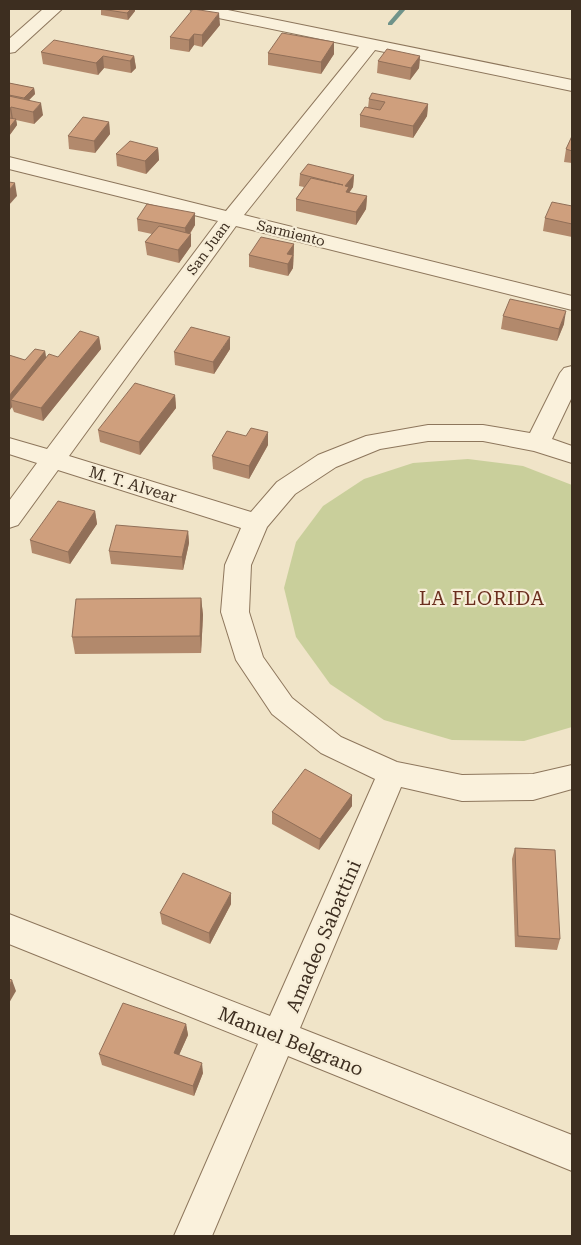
<svg xmlns="http://www.w3.org/2000/svg" width="581" height="1245" viewBox="0 0 581 1245" font-family="'Roboto Serif',serif">
	<rect width="100%" height="100%" fill="#f0e4c8"/>
	<polygon fill="#c9cf9b" points="468,459 523,466 572,485 572,727 524,741 452,740 384,720 330,684 296,637 284,588 296,542 323,506 364,479 413,463"/>
	<g fill="none" stroke-linecap="round" stroke-linejoin="round">
		<polygon fill="#6f938a" fill-rule="evenodd" points="400,9 406,9 392,25 388,25 388,23"/>
		<g stroke="#8d765c" stroke-width="2">
			<g id="minor">
				<polygon points="43,9 62,9 15,52 9,53 9,39"/>
				<polygon points="190,9 223,9 572,80 572,91 375,50 244,215 572,296 572,310 236,226 69,456 251,512 277,482 318,455 366,436 428,425 483,425 530,433 560,373 564,368 572,366 572,397 552,439 572,446 572,463 534,451 483,441 428,441 380,449 336,467 295,494 267,527 251,565 249,612 263,657 292,698 341,737 397,762 462,775 533,774 572,765 572,789 533,800 462,801 401,787 300,1028 572,1135 572,1171 288,1056 212,1236 174,1236 258,1044 9,944 9,914 270,1016 375,779 321,753 272,714 236,660 221,612 225,565 241,528 58,470 18,525 9,528 9,501 37,463 9,454 9,438 47,449 218,221 9,169 9,157 226,211 359,47 199,14 193,13"/>
			</g>
		</g>
		<use href="#minor" fill="#faf1dc" fill-rule="evenodd"/>
	</g>
	<g fill="#b2896c">
		<polygon points="101,9 135,11 128,20 101,15"/>
		<polygon points="220,25 202,47 194,45 189,52 170,49 170,37"/>
		<polygon points="334,42 334,54 321,74 268,65 268,53"/>
		<polygon points="41,52 134,56 136,68 131,73 104,68 98,75 43,64"/>
		<polygon points="420,56 419,68 410,80 377,73 378,61"/>
		<polygon points="9,83 34,88 35,94 29,100 43,115 34,124 16,120 17,125 9,136"/>
		<polygon points="369,99 428,104 427,116 413,138 360,127 360,115 368,108"/>
		<polygon points="109,122 110,134 95,153 69,149 68,136"/>
		<polygon points="572,136 572,163 564,162 566,149"/>
		<polygon points="158,148 159,160 146,174 117,166 116,154"/>
		<polygon points="300,174 354,175 353,187 349,193 367,196 366,209 356,225 296,211 296,199 304,187 299,186"/>
		<polygon points="572,206 572,237 543,231 545,218"/>
		<polygon points="195,213 195,225 190,234 191,246 179,263 147,255 145,242 152,234 138,231 137,219"/>
		<polygon points="294,244 293,268 288,276 249,267 249,255"/>
		<polygon points="503,316 564,324 557,341 501,329"/>
		<polygon points="99,337 101,349 43,421 14,412 12,407 9,411 9,355 25,360 45,351 46,358 58,357"/>
		<polygon points="230,349 214,374 175,365 174,352"/>
		<polygon points="175,395 176,408 140,455 100,442 98,430"/>
		<polygon points="268,445 249,479 213,469 212,456"/>
		<polygon points="95,511 97,524 70,564 32,553 30,540"/>
		<polygon points="188,531 189,543 183,570 111,564 109,551"/>
		<polygon points="201,598 203,615 201,653 75,654 72,637"/>
		<polygon points="352,795 352,806 319,850 272,824 272,812"/>
		<polygon points="515,848 560,939 557,950 515,947 512,859"/>
		<polygon points="231,904 210,944 162,924 160,913"/>
		<polygon points="186,1024 188,1035 179,1055 203,1073 194,1096 102,1065 99,1054"/>
	</g>
	<g fill="#916f58">
		<polygon points="131,9 135,9 135,11 128,20 127,13"/>
		<polygon points="219,13 220,25 202,47 202,35"/>
		<polygon points="194,34 194,45 189,52 189,40"/>
		<polygon points="334,42 334,54 321,74 321,62"/>
		<polygon points="103,56 104,68 98,75 96,63"/>
		<polygon points="134,56 136,68 131,73 130,61"/>
		<polygon points="420,56 419,68 410,80 411,68"/>
		<polygon points="34,88 35,94 25,104 24,98"/>
		<polygon points="41,103 43,115 34,124 33,112"/>
		<polygon points="428,104 427,116 413,138 413,126"/>
		<polygon points="11,107 13,119 12,121 10,109"/>
		<polygon points="16,119 17,125 9,136 9,128"/>
		<polygon points="109,122 110,134 95,153 94,141"/>
		<polygon points="158,148 159,160 146,174 145,161"/>
		<polygon points="354,175 353,187 345,198 345,186"/>
		<polygon points="15,183 17,196 9,205 9,190"/>
		<polygon points="367,196 366,209 356,225 356,212"/>
		<polygon points="195,213 195,225 186,239 191,234 191,246 179,263 178,250 186,240 185,228"/>
		<polygon points="294,244 293,268 288,276 287,254"/>
		<polygon points="566,311 564,324 557,341 559,329"/>
		<polygon points="99,337 101,349 43,421 41,408"/>
		<polygon points="230,337 230,349 214,374 213,362"/>
		<polygon points="45,351 47,364 11,400 12,407 9,411 9,396"/>
		<polygon points="175,395 176,408 140,455 139,442"/>
		<polygon points="268,432 268,445 249,479 249,466"/>
		<polygon points="95,511 97,524 70,564 68,552"/>
		<polygon points="188,531 189,543 183,570 182,557"/>
		<polygon points="201,598 203,615 201,653 200,636"/>
		<polygon points="352,795 352,806 319,850 320,839"/>
		<polygon points="231,893 231,904 210,944 209,933"/>
		<polygon points="12,980 16,991 9,1003 9,986"/>
		<polygon points="186,1024 188,1035 175,1064 174,1053"/>
		<polygon points="202,1063 203,1073 194,1096 193,1086"/>
	</g>
	<g fill="#cf9f7d" stroke="#916f58">
		<polygon points="101,9 131,9 127,13"/>
		<polygon points="193,9 219,13 202,35 194,34 189,40 170,37"/>
		<polygon points="282,33 334,42 321,62 268,53"/>
		<polygon points="54,40 134,56 130,61 103,56 96,63 41,52"/>
		<polygon points="387,49 420,56 411,68 378,61"/>
		<polygon points="9,83 34,88 24,98 9,95"/>
		<polygon points="372,93 428,104 413,126 360,115 365,107 380,110 385,102 369,99"/>
		<polygon points="9,96 41,103 33,112 11,107 10,109 9,109"/>
		<polygon points="83,117 109,122 94,141 68,136"/>
		<polygon points="9,118 16,119 9,128"/>
		<polygon points="572,136 572,151 566,149"/>
		<polygon points="130,141 158,148 145,161 116,154"/>
		<polygon points="308,164 354,175 345,186 349,187 346,192 367,196 356,212 296,199 311,178 343,185 300,174"/>
		<polygon points="9,182 15,183 9,190"/>
		<polygon points="552,202 572,206 572,224 545,218"/>
		<polygon points="147,204 195,213 185,228 137,219"/>
		<polygon points="159,226 191,234 178,250 145,242"/>
		<polygon points="261,237 294,244 287,254 293,255 288,264 249,255"/>
		<polygon points="510,299 566,311 559,329 503,316"/>
		<polygon points="191,327 230,337 213,362 174,352"/>
		<polygon points="80,331 99,337 41,408 11,400 49,354 58,357"/>
		<polygon points="35,349 45,351 9,396 9,355 25,360"/>
		<polygon points="135,383 175,395 139,442 98,430"/>
		<polygon points="251,428 268,432 249,466 212,456 227,431 246,436"/>
		<polygon points="58,501 95,511 68,552 30,540"/>
		<polygon points="116,525 188,531 182,557 109,551"/>
		<polygon points="201,598 200,636 72,637 76,599"/>
		<polygon points="305,769 352,795 320,839 272,812"/>
		<polygon points="515,848 555,850 560,939 518,936"/>
		<polygon points="183,873 231,893 209,933 160,913"/>
		<polygon points="9,979 12,980 9,986"/>
		<polygon points="123,1003 186,1024 174,1053 202,1063 193,1086 99,1054"/>
	</g>
	<g text-anchor="middle" stroke-width="4.5" stroke-linejoin="round" paint-order="stroke">
		<g font-size="14" fill="#3d2e20" stroke="#f7eed8">
			<text transform="translate(291 233) rotate(14)" y="5">Sarmiento</text>
			<text transform="translate(208 248) rotate(-54)" y="5">San Juan</text>
		</g>
		<g font-size="16" fill="#3d2e20" stroke="#f7eed8">
			<text transform="translate(133 484) rotate(17)" y="6">M. T. Alvear</text>
		</g>
		<g font-size="19" letter-spacing="1" fill="#6b2e1e" stroke="#f7eed8">
			<text x="482" y="605">LA FLORIDA</text>
		</g>
		<g font-size="19" fill="#3d2e20" stroke="#f7eed8">
			<text transform="translate(323 936) rotate(-67)" y="7">Amadeo Sabattini</text>
			<text transform="translate(291 1041) rotate(22)" y="7">Manuel Belgrano</text>
		</g>
	</g>
	<rect width="581" height="1245" fill="none" stroke="#3d2e20" stroke-width="20"/>
</svg>
